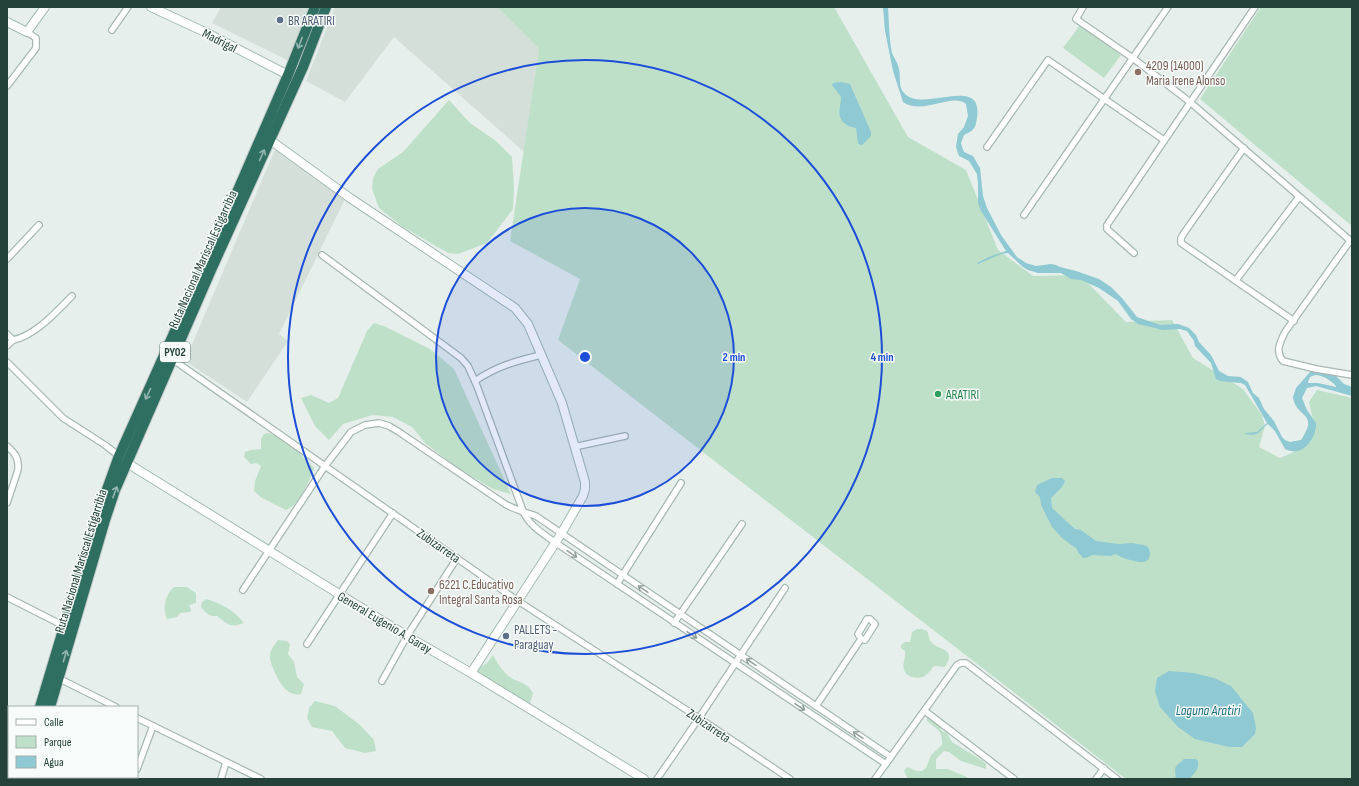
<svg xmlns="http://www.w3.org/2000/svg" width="1359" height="786" viewBox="0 0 1359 786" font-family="'Sofia Sans Condensed',sans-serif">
	<rect width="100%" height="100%" fill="#e6efeb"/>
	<g fill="#d4dfda">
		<polygon points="221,7 310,7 289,61 212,23"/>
		<polygon points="335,7 497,7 539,49 524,152 394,37 345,102 306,81"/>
		<polygon points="276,147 347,195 279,334 288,341 247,402 185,361"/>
	</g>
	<g fill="#bfe0c8">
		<polygon points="497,7 834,7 908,137 966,170 998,250 1033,276 1080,275 1126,322 1172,320 1193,358 1243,389 1262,415 1265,426 1259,447 1280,458 1296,451 1313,420 1309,402 1317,390 1352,398 1352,779 1126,779 558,340 580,279 510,241 539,49"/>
		<polygon points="1261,7 1352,7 1352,226 1200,99"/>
		<polygon points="1080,25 1121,55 1104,78 1063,48"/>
		<polygon points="449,100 470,123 496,141 512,157 514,188 513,209 487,243 458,254 448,253 403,227 379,208 372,189 373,178 378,169 403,152"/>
		<polygon points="374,323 384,326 430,349 454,369 511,494 493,489 458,468 425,443 412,427 393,417 373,415 343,424 329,440 315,426 301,398 311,395 329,403 338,398 367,331"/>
		<path d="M269,433L284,440L296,449L314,468L313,473C306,485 300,504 286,510L262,498L254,491L255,481L261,466L256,463L251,464L244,457L245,452L251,450L261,449V439L264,434Z"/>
		<path d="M174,587H187L196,593V603L189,605L191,610L190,612L180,613L177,617L167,619C162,608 165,595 174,587Z"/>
		<path d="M206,599C221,603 235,611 244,623C230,628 229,625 217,616C209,617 206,613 201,607L202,602Z"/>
		<path d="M917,629H922L927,631C929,635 929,640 932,643C940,651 957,648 945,667L934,666C931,670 927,675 923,677C916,679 906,677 904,670C902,664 906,657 905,651L901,648V645L905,642H910L912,632Z"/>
		<path d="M278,640L287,641L290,644L288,654L294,662L297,677L304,684L301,694C286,698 277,678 272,666C271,662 269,658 270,654C271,649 275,644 278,640Z"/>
		<path d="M493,655C498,664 503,673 513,679C522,683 528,684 533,693L530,703H525L489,685L481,686L477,674L478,669L487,663Z"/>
		<polygon points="315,701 335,706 360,725 374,740 376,751 365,753 345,748 332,731 312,727 307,718 309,708"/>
		<path d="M927,716L936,722L942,731L947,733L952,742L983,761L986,764V769L961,761L949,752L944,751L936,759V769H948L967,777L968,779H908L904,771L907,767L917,771H922L926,768L931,755L942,745C943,731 937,729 927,721Z"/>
	</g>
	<g fill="#8ec9d4" fill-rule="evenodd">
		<path d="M883,7H888C889,22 889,38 892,53C894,58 898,63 899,69C901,77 898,87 904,93C923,115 988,70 976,123C975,130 970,132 964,135L961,143L962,147L964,152L973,156L980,168L983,196L987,208L1001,235L1017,257L1026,263L1036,266L1051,264L1056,265L1060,267L1076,271L1099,279L1111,287L1122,298L1137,317L1160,325L1178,324L1189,328L1196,335L1199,342L1211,355L1219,371L1228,376L1241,377L1248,382L1253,393L1259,398L1264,409L1274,421L1282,437L1285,440L1290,442L1301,440C1320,411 1296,419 1293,397L1296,388L1311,371H1316L1336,376L1344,384L1352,387V396L1316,386L1307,388L1302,398L1307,410L1316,423C1317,433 1309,448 1298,451C1294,452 1289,451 1285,449L1275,431L1268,424C1258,431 1260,437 1245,434V433L1257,432L1267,423L1245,385L1241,383L1220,381L1216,379L1211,363L1195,346L1194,341L1187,331L1180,329L1162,330L1155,328L1138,324L1131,319L1118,301L1099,288L1081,280L1071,279L1061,273H1038L1028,270L1023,267L1008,253L1001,254L978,264L977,263L989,257L1006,251L981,211L978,203V184L977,174L969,161L959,156L956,147L958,134L964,127L968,116L966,104C952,92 923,116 903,102L893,71L885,31ZM1315,375C1323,375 1330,380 1336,386V387L1318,383H1308V382L1310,377Z"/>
		<path d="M841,82L850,84L871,132V136L862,145L858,144L856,128C853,127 850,127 847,125C835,117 841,108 841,97L832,85L833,83Z"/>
		<polygon points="1052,478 1062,478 1065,481 1062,487 1051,498 1052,508 1075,529 1081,530 1096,541 1118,544 1132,543 1144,545 1148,547 1150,552 1150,555 1148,560 1144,562 1139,562 1126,559 1115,554 1111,556 1092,555 1086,558 1083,558 1078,552 1077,549 1062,538 1052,527 1041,505 1040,497 1035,492 1037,485"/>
		<polygon points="1169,671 1193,673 1214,678 1231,686 1253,713 1256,728 1255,734 1242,747 1229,747 1195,739 1178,727 1160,707 1155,691 1157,678"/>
		<path d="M1184,759H1196L1198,761C1199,771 1194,772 1190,779H1176C1174,764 1175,768 1184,759Z"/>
	</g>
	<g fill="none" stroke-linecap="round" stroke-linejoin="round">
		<g stroke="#a8b8b2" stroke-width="8">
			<g id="street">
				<polyline points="1083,7 1076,19 1134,59 1190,102 1352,242"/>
				<polyline points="112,30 128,7"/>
				<polyline points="7,86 36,48 36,38 27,32"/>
				<polyline points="987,147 1048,60 1164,140"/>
				<polyline points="1244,148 1184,233 1181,238 1181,243 1294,321"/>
				<polyline points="1024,215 1168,7"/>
				<path d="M1350,241L1285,332C1280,342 1275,352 1283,361L1316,369L1352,375"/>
				<polyline points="1134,253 1107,229 1107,225 1255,7"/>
				<path d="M322,255L461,358L468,366L477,386L523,511C529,526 544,534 556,543L886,764"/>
				<polyline points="7,259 39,225"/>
				<polyline points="1236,280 1299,197"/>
				<polyline points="7,334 13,340"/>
				<path d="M13,340C35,336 57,311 72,296"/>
				<polyline points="7,346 13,340"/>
				<polyline points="172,359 518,601 699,718 790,779"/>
				<polyline points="7,362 63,418 105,445 119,456"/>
				<path d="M475,381C497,366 516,361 541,355"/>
				<path d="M7,446C15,453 19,458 18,470L7,503"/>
				<polyline points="574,447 625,436"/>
				<polyline points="617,584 681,483"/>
				<path d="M243,590L325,466L351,432L365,425L379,423L389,426L399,432L505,504C515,510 525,512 536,516L891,757"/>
				<polyline points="7,597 64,626"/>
				<polygon points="867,619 870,619 875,624 865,640 861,639 858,634"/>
				<polyline points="674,623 742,524"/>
				<polyline points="307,644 393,513"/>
				<polyline points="58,678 116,707"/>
				<polyline points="382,681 407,636 457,558"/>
				<polyline points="816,706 861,639"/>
				<polyline points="925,711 1014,779"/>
				<polyline points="137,718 261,779"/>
				<polyline points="137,769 153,726"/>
				<polyline points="134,779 134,777"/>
				<polyline points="221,779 226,762"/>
				<polyline points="657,779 699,718 785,588"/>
				<polyline points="875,779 957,665 961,663 966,663 1117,779"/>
				<polyline points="1096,779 1104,768"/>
			</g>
		</g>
		<g stroke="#a4bbb3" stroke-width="10">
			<g id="secondary">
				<polyline points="151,7 207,33 288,75"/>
				<polyline points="7,22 27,32 45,7"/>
				<polyline points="266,137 350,198 515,308 528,324 562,403 585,482 585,489 583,496 561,534 471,673"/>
				<polyline points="127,463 407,636 471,673 644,779"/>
			</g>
		</g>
		<g stroke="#c2cac8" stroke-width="12">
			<g id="highway">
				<polyline points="40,707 96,520 119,456 238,190 288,75 315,7"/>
				<polyline points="50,707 105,520 115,490 211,270 303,67 326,7"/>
				<polyline points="19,779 20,777"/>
				<polyline points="29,779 30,777"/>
			</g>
		</g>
		<use href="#street" stroke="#fff" stroke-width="5.5"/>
		<use href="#secondary" stroke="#fff" stroke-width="8"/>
		<use href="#highway" stroke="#2f6f62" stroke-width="10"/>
	</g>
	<defs><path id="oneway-shaft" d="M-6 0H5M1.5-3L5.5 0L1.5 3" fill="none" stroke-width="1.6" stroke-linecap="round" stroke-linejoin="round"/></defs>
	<g stroke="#93b5ae">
		<use href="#oneway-shaft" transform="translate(300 43) rotate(111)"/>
		<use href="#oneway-shaft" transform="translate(262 155) rotate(-66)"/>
		<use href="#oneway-shaft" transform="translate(148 394) rotate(115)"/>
		<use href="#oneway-shaft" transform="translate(115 492) rotate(-69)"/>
		<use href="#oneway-shaft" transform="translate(65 656) rotate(-74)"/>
	</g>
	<g stroke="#92a09c">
		<use href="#oneway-shaft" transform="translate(572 554) rotate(34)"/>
		<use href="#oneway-shaft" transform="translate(643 589) rotate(-146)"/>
		<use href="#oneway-shaft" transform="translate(692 635) rotate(34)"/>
		<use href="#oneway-shaft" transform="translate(751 662) rotate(-146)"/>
		<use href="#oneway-shaft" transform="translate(800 707) rotate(34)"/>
		<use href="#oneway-shaft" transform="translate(858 735) rotate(-146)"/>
	</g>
	<circle cx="585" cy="357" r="149" fill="#1d4ed8" fill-opacity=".12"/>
	<g fill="none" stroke="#1d4ed8" stroke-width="2">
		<circle cx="585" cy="357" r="149"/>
		<circle cx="585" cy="357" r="297"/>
	</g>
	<g fill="#5c6f8a" stroke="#f7fbf9" stroke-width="1.5">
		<circle cx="280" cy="20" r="4"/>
		<circle cx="506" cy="636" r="4"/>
	</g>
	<g fill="#8d6e63" stroke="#f7fbf9" stroke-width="1.5">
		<circle cx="1138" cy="72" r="4"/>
		<circle cx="431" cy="591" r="4"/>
	</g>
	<circle fill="#2e9e5b" stroke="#f7fbf9" stroke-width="1.5" cx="938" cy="394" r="4"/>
	<g text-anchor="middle" stroke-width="3" stroke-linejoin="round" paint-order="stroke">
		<rect fill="#f7fbf9" stroke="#637a73" stroke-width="1" x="160" y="342" width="30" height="20" rx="3"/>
		<g font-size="12" font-weight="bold" fill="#24423a">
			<text x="175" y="356">PY02</text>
		</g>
		<g font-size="13" fill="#4e5e75" stroke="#f7fbf9" text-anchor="start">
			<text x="288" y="25">BR ARATIRI</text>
			<text x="514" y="634">PALLETS -<tspan x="514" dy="15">Paraguay</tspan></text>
		</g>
		<g font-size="13" fill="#24423a" stroke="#f7fbf9">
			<text transform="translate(220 40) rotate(27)" y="5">Madrigal</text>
			<text transform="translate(202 259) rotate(-66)" y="5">Ruta Nacional Mariscal Estigarribia</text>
			<text transform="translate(439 545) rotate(35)" y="5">Zubizarreta</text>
			<text transform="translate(80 561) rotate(-73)" y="5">Ruta Nacional Mariscal Estigarribia</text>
			<text transform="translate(385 622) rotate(31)" y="5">General Eugenio A. Garay</text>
			<text transform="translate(709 725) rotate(34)" y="5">Zubizarreta</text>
		</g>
		<g font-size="13" fill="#785e54" stroke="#f7fbf9" text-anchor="start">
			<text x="1146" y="70">4209 (14000)<tspan x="1146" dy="15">Maria Irene Alonso</tspan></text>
			<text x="439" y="589">6221 C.Educativo<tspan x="439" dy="15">Integral Santa Rosa</tspan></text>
		</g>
		<g font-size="13" fill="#27864d" stroke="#f7fbf9" text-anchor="start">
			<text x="946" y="399">ARATIRI</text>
		</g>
		<g font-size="14" font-style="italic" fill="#1c6f80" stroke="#f7fbf9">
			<text x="1208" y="715">Laguna Aratiri</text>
		</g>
	</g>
	<circle cx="585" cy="357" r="6" fill="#1d4ed8" stroke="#f7fbf9" stroke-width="2"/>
	<g font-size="12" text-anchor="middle" font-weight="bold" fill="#1d4ed8" stroke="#f7fbf9" stroke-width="3" stroke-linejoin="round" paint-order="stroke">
		<text x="734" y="361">2 min</text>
		<text x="882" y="361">4 min</text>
	</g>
	<rect width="1359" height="786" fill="none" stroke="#24423a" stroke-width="16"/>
	<rect x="8" y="706" width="130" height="72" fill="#f7fbf9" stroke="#a3b1ad"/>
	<rect x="16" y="719" width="20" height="6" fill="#ffffff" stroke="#a3b1ad"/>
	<text x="44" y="726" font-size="12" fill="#24423a">Calle</text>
	<rect x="16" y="736" width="20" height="12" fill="#bfe0c8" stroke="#a3b1ad"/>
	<text x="44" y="746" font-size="12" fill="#24423a">Parque</text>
	<rect x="16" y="756" width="20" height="12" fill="#8ec9d4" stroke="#a3b1ad"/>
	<text x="44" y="766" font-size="12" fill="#24423a">Agua</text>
</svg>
